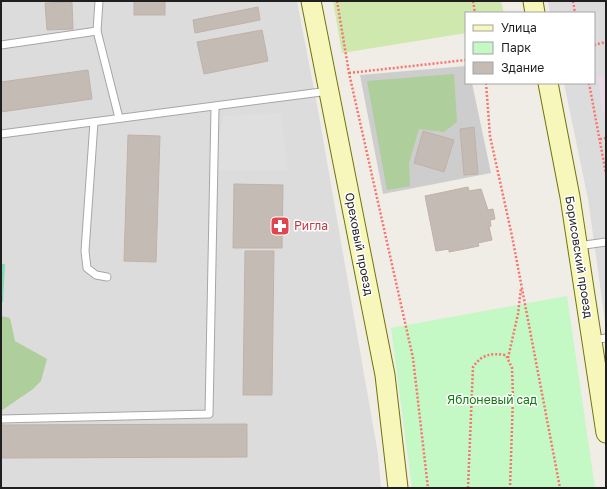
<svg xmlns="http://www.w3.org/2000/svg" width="607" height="489" viewBox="0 0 607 489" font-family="'Golos Text',sans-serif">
	<rect width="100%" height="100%" fill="#f0ece6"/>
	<g fill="#dddcdc">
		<polygon points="1,1 297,1 318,110 378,454 381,488 1,488"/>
		<polygon points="548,1 606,1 606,328 588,199 564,83 594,83 594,13 550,13"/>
	</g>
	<polygon fill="#e9d8e7" points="606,75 606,113 603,113 597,76"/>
	<polygon fill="#cdcdcd" points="466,66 466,83 472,83 491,173 383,194 360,75"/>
	<polygon fill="#cee8ad" points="333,1 501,1 504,13 466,13 466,33 342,53"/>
	<g fill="#aece9b">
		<polygon points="454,74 457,122 444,132 419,129 409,163 410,186 387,190 367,81"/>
		<polygon points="1,316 10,318 15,341 47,359 41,381 33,389 1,411"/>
	</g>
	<polygon fill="#c4f8c4" points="567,296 595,488 412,488 391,328"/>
	<polygon fill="#85ddb5" points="1,264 5,264 3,302 1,302"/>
	<polygon fill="#dfdfdf" points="281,113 288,171 214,170 223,116"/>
	<g fill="#c4bbb5" stroke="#c1b1a8">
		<rect x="134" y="1" width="31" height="14"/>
		<polygon points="72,2 73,29 47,30 45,3"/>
		<polygon points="258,7 260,20 195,33 193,20"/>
		<polygon points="262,30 268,61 204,74 197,42"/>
		<polygon points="88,70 92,99 1,112 1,82"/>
		<polygon points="474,127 478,174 464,175 460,129"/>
		<polygon points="423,131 454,140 444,172 414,163"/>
		<polygon points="128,135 160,136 156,262 124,261"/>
		<polygon points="234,184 283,185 282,248 233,248"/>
		<polygon points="468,187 469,191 481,189 488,210 493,209 495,219 490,220 491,226 489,227 492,240 478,243 479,246 449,252 449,249 436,251 425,196"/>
		<polygon points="245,251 274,251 272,395 243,395"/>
		<polygon points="247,424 247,457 1,458 1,425"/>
	</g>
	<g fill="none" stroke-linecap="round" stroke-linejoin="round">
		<g stroke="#a6a6a6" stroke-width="9">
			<g id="lane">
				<polyline points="97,31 99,1"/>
				<polyline points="1,45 97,31 119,118"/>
				<polyline points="94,122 85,251 87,268 96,275 107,277"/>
				<polyline points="1,134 329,91"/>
				<polyline points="578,246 606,242"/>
				<polyline points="592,340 606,338"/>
				<polyline points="1,419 209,414 215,108"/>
			</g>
		</g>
		<g stroke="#717507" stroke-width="21">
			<g id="secondary">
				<polyline points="311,1 385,375 398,488"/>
				<polyline points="533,1 535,13"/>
				<polyline points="548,83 570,197 606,433"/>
			</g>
		</g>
		<g stroke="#f77470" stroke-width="2.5" stroke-dasharray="2 2" stroke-linecap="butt">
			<polyline points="337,1 349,73 413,358 428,488"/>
			<polyline points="473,1 475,13"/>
			<polyline points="573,1 575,13"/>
			<polyline points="594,45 606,42"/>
			<polyline points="349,73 466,60"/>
			<polyline points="486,83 490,136 512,236 560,488"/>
			<polyline points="589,83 606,174"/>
			<polyline points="600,139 606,138"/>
			<polyline points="508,358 518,314 521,288"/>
			<path d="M468,488L473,367C482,354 491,353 506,355L512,368L513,396L510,488"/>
		</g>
		<use href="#lane" stroke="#fff" stroke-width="7"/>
		<use href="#secondary" stroke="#f8f7bb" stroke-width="19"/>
	</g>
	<defs>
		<g id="pharmacy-square" transform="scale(1)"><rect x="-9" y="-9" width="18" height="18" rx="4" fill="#e0444e" stroke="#fff"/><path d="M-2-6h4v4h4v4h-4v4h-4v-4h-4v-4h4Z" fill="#fff"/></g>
	</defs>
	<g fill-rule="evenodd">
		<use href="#pharmacy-square" x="280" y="226"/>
	</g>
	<g text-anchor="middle" stroke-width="3" stroke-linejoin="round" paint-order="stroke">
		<g font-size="12" fill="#be3a42" stroke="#fff" text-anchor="start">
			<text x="294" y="230">Ригла</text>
		</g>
		<g font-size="12" fill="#1f1f1f" stroke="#fff">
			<text transform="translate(359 244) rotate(79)" y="4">Ореховый проезд</text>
			<text transform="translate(579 257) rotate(81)" y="4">Борисовский проезд</text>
		</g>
		<g font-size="12" fill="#0e7c0f" stroke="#fff">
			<text x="492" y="404">Яблоневый сад</text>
		</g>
	</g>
	<rect width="607" height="489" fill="none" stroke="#1f1f1f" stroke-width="4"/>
	<rect x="465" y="12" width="130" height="72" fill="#ffffff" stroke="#a5a5a5"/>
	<rect x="473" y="25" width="20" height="6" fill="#f8f7bb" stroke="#a5a5a5"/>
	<text x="501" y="32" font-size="12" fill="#1f1f1f">Улица</text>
	<rect x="473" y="42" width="20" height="12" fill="#c4f8c4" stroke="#a5a5a5"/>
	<text x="501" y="52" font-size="12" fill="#1f1f1f">Парк</text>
	<rect x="473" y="62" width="20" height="12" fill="#c4bbb5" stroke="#a5a5a5"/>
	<text x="501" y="72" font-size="12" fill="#1f1f1f">Здание</text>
</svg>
